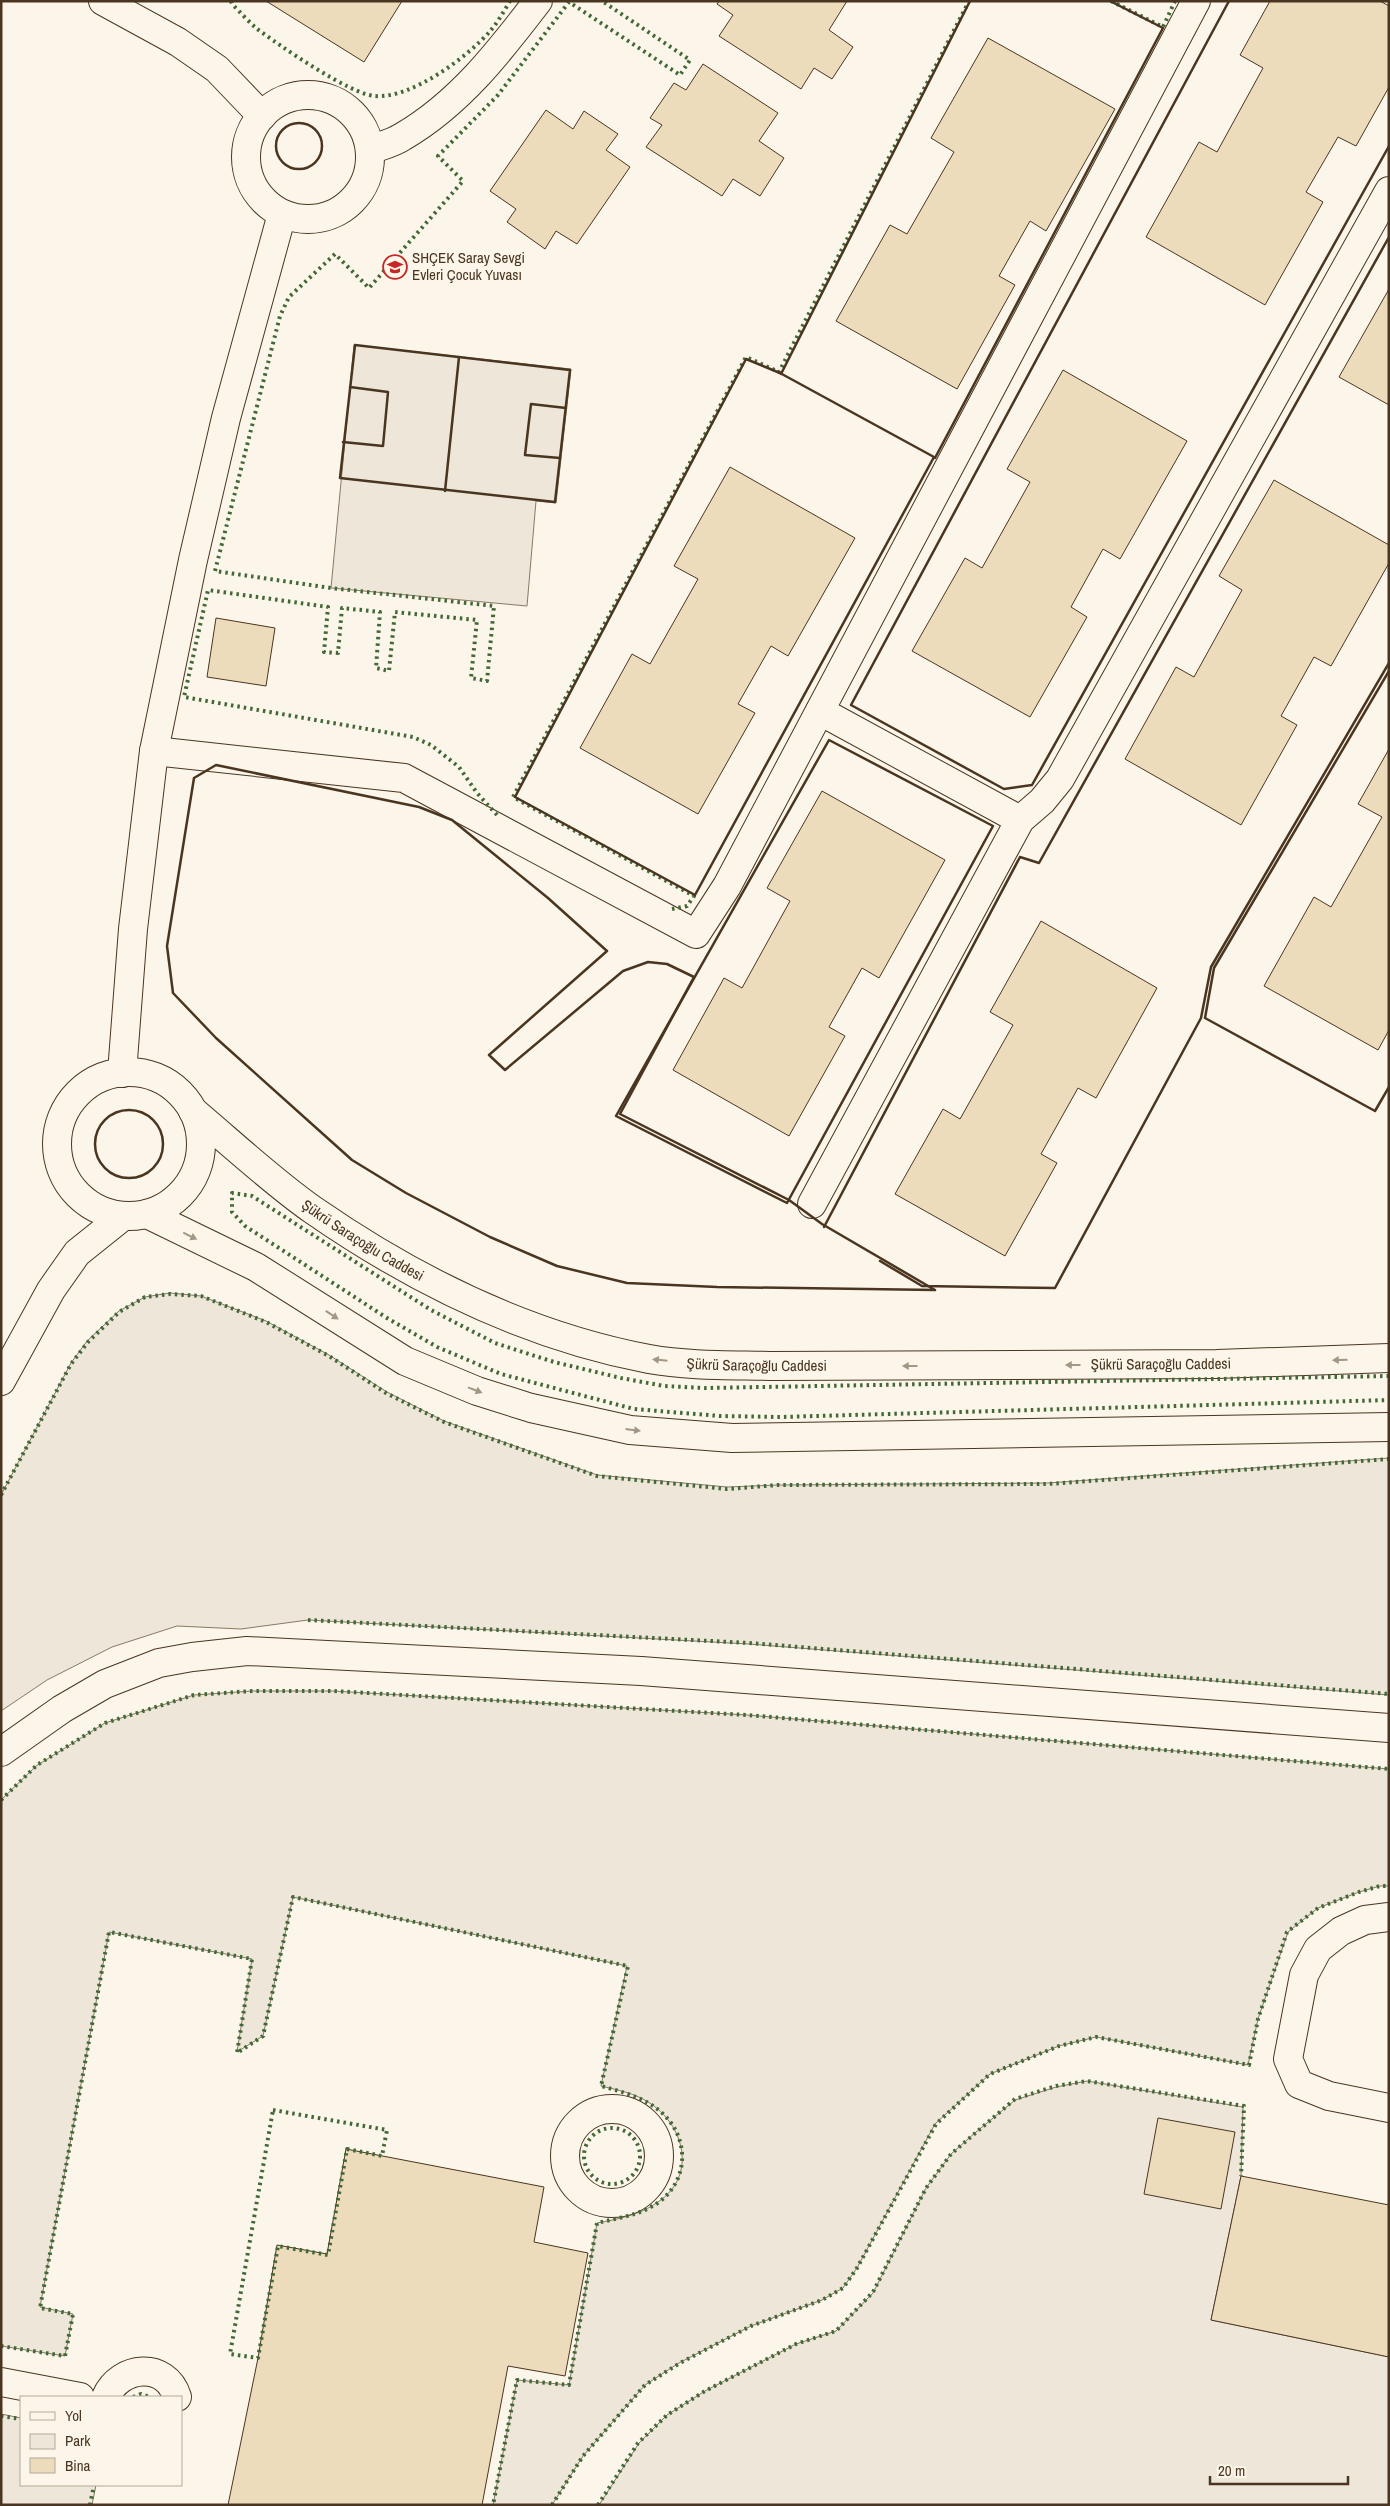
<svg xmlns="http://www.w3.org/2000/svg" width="1390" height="2506" viewBox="0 0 1390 2506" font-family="'Archivo Narrow',sans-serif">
	<rect width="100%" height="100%" fill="#fbf6e9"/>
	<g fill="#ede6d9" stroke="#887966">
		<polygon points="354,345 571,369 556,503 536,501 527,606 331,588"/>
		<polygon points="170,1293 201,1296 266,1321 329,1355 387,1392 444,1421 597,1475 727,1487 778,1485 1048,1483 1389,1458 1389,1695 749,1644 308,1620 241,1629 177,1626 112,1647 47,1680 1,1711 1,1495 71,1363 87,1341 119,1311 145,1297"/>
		<path d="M252,1691H333L747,1715L1389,1769V1886H1380L1359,1892L1318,1908L1288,1932L1258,2019L1248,2065L1096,2037L1059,2046L990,2074L935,2124L857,2268L843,2288L822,2300L751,2326L679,2363L645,2385L583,2456L552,2505H493L517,2380L569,2385L597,2223C618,2219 640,2215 658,2202C698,2175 684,2124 648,2102C634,2093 617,2090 601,2086L627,1966L293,1897L263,2036L237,2052L252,1959L109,1932L40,2307L73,2314L65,2356L1,2346V1800L36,1766L105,1723L194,1695Z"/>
		<polygon points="1087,2081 1243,2107 1241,2176 1211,2320 1389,2357 1389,2505 599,2505 639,2443 667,2415 705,2391 796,2344 836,2331 873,2293 926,2188 951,2154 976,2132 1015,2100 1056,2087"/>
		<polygon points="1,2414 21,2418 21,2485 96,2485 92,2505 1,2505"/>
	</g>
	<g fill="#ecdcbc" stroke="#4a3520">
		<polygon points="266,1 402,1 364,62"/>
		<polygon points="719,1 847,1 829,30 853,47 832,79 814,68 801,89 719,36 733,15 717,4"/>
		<polygon points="1270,1 1380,1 1389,6 1389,87 1356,146 1338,137 1306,192 1323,202 1265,305 1146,237 1199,142 1217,152 1263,68 1240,55"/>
		<polygon points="988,38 1115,109 1046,231 1030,221 999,276 1015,285 957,389 836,321 890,225 907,234 954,152 931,138"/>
		<polygon points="703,64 778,113 759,141 784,158 760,196 733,179 722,196 646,147 662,125 650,118 674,83 686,90"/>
		<polygon points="546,110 573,129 584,111 618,134 606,150 630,167 577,244 556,231 545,249 507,222 516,209 490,191"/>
		<polygon points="1389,289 1389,405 1339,377"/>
		<polygon points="1063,370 1187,441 1120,559 1103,549 1071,607 1087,617 1030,717 912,651 965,558 982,568 1030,482 1007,469"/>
		<polygon points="730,467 855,538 788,656 771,646 738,704 755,713 698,814 580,748 632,654 650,664 698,579 674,566"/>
		<polygon points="1274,480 1389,545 1389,563 1331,666 1314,657 1281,716 1297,725 1241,825 1125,759 1176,667 1194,677 1242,590 1219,576"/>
		<polygon points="216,618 275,628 266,686 207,677"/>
		<polygon points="1389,749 1389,1030 1378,1050 1264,986 1314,897 1331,907 1382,817 1358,804"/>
		<polygon points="822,791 945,860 879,978 862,968 829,1027 845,1036 789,1136 673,1070 724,978 742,988 790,901 767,888"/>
		<polygon points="1041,921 1157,988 1096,1098 1078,1088 1041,1154 1057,1163 1005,1256 895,1194 943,1109 960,1119 1013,1025 990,1012"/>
		<polygon points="1158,2118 1235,2132 1221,2209 1144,2194"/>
		<polygon points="346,2149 544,2187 534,2242 588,2253 565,2376 508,2366 482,2505 228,2505 258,2358 277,2245 327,2254"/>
		<polygon points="1241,2176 1389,2205 1389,2357 1211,2320"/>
	</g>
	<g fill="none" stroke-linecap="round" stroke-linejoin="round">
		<g stroke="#4a3520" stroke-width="30">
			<g id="minor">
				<polyline points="103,1 178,42 217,69 262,116"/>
				<circle cx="308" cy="157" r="62"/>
				<path d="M370,150C380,146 393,143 402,137C459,104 499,52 538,1"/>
				<polyline points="820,711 1020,820"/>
				<polyline points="154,751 404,778 696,934 727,886 1196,1"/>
				<circle cx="129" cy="1144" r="72"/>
				<polyline points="122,1073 133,929 154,751 193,560 226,418 282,214"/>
				<path id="s1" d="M193,1111C231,1143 273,1182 313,1210C414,1280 528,1336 649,1359C688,1366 730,1365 770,1366L1217,1364L1389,1358"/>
				<polyline points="812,1204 1020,820 1042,801 1060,779 1389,191"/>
				<polyline points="147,1214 256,1267 405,1361 477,1391 531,1408 630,1430 732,1438 1389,1427"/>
				<polyline points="1,1381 51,1290 77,1253 122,1217"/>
				<polyline points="1,1752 62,1709 105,1684 159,1663 192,1657 247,1651 641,1671 1389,1728"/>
				<polyline points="1389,1917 1365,1920 1341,1931 1318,1949 1304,1975 1288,2059 1299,2084 1329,2096 1389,2108"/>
				<circle cx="612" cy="2156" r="47"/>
				<polyline points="1,2382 80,2397"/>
				<path d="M106,2397C120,2365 166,2361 177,2397"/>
			</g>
		</g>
		<use href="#minor" stroke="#fbf6e9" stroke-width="28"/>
		<g stroke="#436837" stroke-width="4" stroke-dasharray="2.5 4" stroke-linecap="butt">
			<path d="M231,1L232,4C240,12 248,21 256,28C277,44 351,95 375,96C411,99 468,57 491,30C498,22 504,11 510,1"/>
			<polyline points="1111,1 1163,27 1175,1"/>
			<polyline points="497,815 477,793 459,767 431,745 413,737 184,697 208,590 328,607 324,652 338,653 342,608 380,612 376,668 389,671 395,612 477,620 471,678 487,681 494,606 331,588 215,571 280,316 289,297 335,254 369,288 463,181 438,156 498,95 569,2 680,75 690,60 602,1"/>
			<polyline points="672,909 687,906 694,896 513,797 746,357 779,372 969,1"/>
			<polyline points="1389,1376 705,1388 664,1386 621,1378 554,1362 495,1343 431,1310 252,1196 232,1193 232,1212 245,1226 387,1318 437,1347 501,1374 634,1409 720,1416 781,1417 1389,1400"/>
			<polyline points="1,1495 71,1364 88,1342 119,1312 145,1297 170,1294 201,1296 266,1322 329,1356 386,1393 444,1422 597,1476 727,1489 778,1485 1048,1484 1389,1459"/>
			<polyline points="308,1620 749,1643 1389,1694"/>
			<polyline points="1,1800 37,1765 105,1723 194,1695 252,1691 333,1691 747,1715 1389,1769"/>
			<polygon points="273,2110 387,2130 382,2156 347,2149 328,2255 278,2246 258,2358 230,2354"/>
			<circle cx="612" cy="2156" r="28"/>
			<path d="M1,2346L65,2356L73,2314L40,2308L109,1932L252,1959L237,2053L263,2036L293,1897L628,1966L601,2086C622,2092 644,2097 661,2112C689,2136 690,2179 659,2202C641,2215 618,2218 597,2223L569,2385L517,2380L493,2505"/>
			<polyline points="133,2397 141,2394 150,2397"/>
			<polyline points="1,2416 21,2419"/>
			<polyline points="90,2505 94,2485"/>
			<polyline points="552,2505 583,2456 645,2385 680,2363 751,2326 822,2300 843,2288 857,2268 936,2124 990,2074 1059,2046 1096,2037 1249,2065 1258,2019 1287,1932 1318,1908 1359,1892 1380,1886 1389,1886"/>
			<polyline points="598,2505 638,2443 667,2415 705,2391 796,2344 836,2331 873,2292 926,2188 951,2154 1015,2099 1056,2086 1087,2081 1244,2106 1241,2176"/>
		</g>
		<g stroke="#4a3520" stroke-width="2.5">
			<polyline points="1229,1 851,705 1004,789 1032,785 1389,146"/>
			<circle cx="299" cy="146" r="23"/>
			<polygon points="355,345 570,370 555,502 340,478"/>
			<polygon points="746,359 780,373 934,457 695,895 515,797"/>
			<polyline points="781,374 970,1"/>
			<polyline points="343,442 383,446 388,392 350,387"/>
			<polyline points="560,458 525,455 531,404 566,408"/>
			<polyline points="935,458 1163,28 1110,1"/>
			<polyline points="445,491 459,357"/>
			<polyline points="1389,671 1214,968 1205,1018 1375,1111 1389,1087"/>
			<polygon points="829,740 993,826 787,1203 616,1116"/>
			<polygon points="216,765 419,807 452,820 548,898 607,951 489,1055 505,1070 623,971 648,962 667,964 694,977 620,1114 789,1200 822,1224 935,1290 717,1287 627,1283 557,1266 490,1237 406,1193 352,1160 216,1038 173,993 167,946 194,778"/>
			<circle cx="129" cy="1144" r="34"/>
			<polyline points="824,1227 1020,857 1039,863 1389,237"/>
			<polyline points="880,1261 922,1286 1055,1288 1201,1018 1211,967 1389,663"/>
		</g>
	</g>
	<defs><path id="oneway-solid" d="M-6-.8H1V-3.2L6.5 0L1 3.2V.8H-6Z" transform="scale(1.25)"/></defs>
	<g fill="#a29684">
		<use href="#oneway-solid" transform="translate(190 1236) rotate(26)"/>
		<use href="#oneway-solid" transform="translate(332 1315) rotate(33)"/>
		<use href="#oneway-solid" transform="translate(660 1360) rotate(-174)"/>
		<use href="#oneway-solid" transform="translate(1340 1360) rotate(178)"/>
		<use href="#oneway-solid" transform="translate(1073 1365) rotate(180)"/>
		<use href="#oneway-solid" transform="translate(910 1366) rotate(180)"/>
		<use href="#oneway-solid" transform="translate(475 1390) rotate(21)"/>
		<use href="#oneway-solid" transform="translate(633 1430) rotate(7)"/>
	</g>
	<defs>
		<g id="school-ring" transform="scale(1.25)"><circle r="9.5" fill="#fbf6e9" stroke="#c62828" stroke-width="1.5"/><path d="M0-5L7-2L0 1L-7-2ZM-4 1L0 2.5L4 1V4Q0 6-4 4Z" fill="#c62828"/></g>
	</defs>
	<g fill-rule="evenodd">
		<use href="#school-ring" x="395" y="267"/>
	</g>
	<g text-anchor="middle" stroke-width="4" stroke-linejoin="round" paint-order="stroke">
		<g font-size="15" fill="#4a3520" stroke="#fbf6e9" text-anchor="start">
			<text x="412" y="263">SHÇEK Saray Sevgi<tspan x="412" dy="17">Evleri Çocuk Yuvası</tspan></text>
		</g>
		<g font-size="15" fill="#4a3520" stroke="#fbf6e9">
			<text dy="5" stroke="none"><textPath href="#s1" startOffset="214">Şükrü Saraçoğlu Caddesi</textPath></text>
			<text dy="5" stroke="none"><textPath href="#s1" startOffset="634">Şükrü Saraçoğlu Caddesi</textPath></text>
			<text dy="5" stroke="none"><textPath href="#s1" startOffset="1038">Şükrü Saraçoğlu Caddesi</textPath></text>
		</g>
	</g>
	<rect width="1390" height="2506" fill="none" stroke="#4a3520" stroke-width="5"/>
	<rect x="20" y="2396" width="162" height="90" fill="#fbf6e9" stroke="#b4a999"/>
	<rect x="30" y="2412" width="25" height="8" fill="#fbf6e9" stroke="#b4a999"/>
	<text x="65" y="2421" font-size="15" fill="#4a3520">Yol</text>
	<rect x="30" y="2434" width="25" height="15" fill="#ede6d9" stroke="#b4a999"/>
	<text x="65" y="2446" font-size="15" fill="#4a3520">Park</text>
	<rect x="30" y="2458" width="25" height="15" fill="#ecdcbc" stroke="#b4a999"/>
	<text x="65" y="2471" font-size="15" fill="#4a3520">Bina</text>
	<path d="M1210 2476v8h138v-8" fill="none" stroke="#4a3520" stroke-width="2.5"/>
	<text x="1218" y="2476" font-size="15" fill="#4a3520" stroke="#fbf6e9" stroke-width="4" paint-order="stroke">20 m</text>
</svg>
